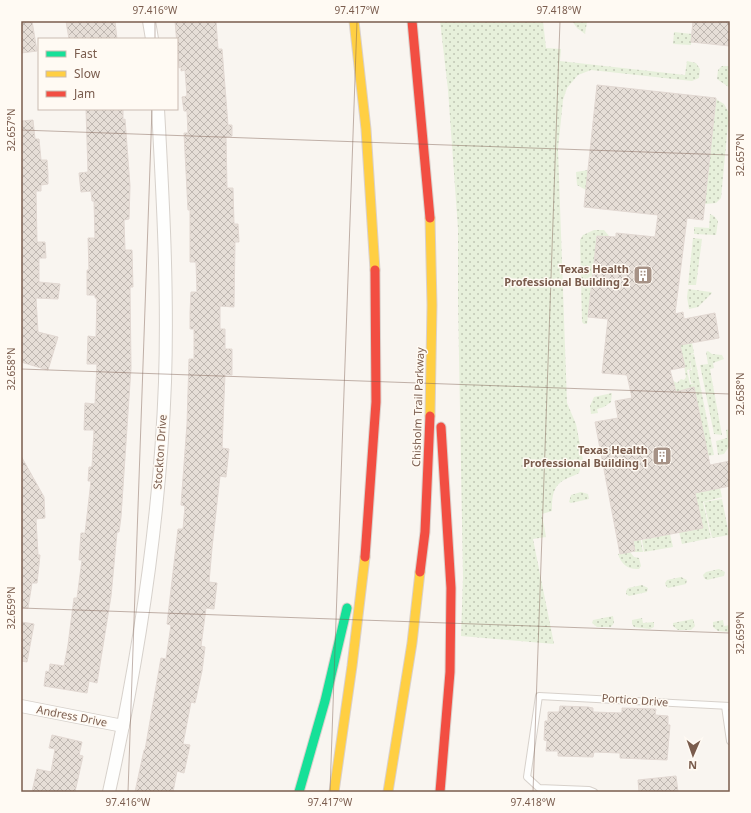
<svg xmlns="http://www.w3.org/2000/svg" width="751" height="813" viewBox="0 0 751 813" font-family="'Noto Sans',sans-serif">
	<defs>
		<pattern id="grass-dots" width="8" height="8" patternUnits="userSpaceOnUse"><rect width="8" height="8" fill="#e7f0db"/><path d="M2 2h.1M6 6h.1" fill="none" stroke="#c0c6b4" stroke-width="1.8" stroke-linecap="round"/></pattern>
		<pattern id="building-cross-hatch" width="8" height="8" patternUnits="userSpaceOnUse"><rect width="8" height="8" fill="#e6ded7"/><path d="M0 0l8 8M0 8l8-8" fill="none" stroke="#bfb7b1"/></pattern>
	</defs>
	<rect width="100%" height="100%" fill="#f9f5f0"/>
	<g fill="url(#grass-dots)">
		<path d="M440,21H543L546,48L561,49L560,61L685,75L687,61L696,63L700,69L699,78L692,81L591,70L578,75L567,88L563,100L558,149L567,403L576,424L583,460L579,473C574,476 569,477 564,480C552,487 552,498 552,511L542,514L546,537L533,539L554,644L461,636L463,577L458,300V229L448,90Z"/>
		<polygon points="572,21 587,22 585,34 577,28"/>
		<polygon points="674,32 692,34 691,45 673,44"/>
		<polygon points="722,66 730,66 730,88 717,79 718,70"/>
		<polygon points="716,99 724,104 729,113 721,198 716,203 705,204"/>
		<polygon points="588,170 586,190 577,185 576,172"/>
		<polygon points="710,214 714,216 718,221 716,235 694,234 694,227 709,228"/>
		<polygon points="594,230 604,230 609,236 597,236 587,324 584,324 582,322 580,240 583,235"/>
		<polygon points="693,238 702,239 696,285 688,285"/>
		<polygon points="688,289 711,292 712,293 698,307 689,309 687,297"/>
		<polygon points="680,343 692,343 694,353 689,355 691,369 687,370 690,384 695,383 691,383 689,371 692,370 689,355 694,354 714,455 707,456 694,388 676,392 672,380 677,383 681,379 684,380 686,377"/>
		<polygon points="708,351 712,354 722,355 724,359 713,363 714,368 710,369 722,435 714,434 700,365 708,364 706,352"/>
		<polygon points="612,393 611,402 604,407 597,409 598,413 591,414 590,406 594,397"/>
		<polygon points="730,429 730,445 724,454 718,455 716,441 727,438 726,430"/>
		<polygon points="618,462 628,471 643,552 634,552"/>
		<polygon points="720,488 722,497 703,502 711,538 682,544 679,532 694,489"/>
		<polygon points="581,492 588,494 589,499 571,503 569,502 571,495"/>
		<polygon points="722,499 729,535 712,538 704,502"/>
		<polygon points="670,534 673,547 644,552 642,540"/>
		<path d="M630,552L634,557L639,558L641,566L639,569C628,570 621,564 618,554Z"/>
		<polygon points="719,569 725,572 724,576 707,580 704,578 703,575 706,572"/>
		<polygon points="681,577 687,580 686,584 668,588 666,586 665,583 667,580"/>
		<polygon points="642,585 648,588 647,592 629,596 626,594 626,591 628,588"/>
		<polygon points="613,616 614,623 611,627 597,627 592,623 593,620"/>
		<polygon points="642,618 643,623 654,622 654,627 650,629 634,627 632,624 632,620"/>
		<polygon points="693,619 695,626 691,630 678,630 673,626 673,623"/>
		<polygon points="723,620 724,626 730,625 730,632 718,631 713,627 713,622"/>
	</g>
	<g fill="url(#building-cross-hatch)" stroke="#e2d8d2">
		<polygon points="21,21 32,21 37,51 21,53"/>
		<polygon points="66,21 115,21 117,39 69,39"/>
		<polygon points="175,21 216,21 218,49 222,49 228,125 232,125 232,136 226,137 227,188 233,188 234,224 238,224 239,242 235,242 234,307 220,306 220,329 225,329 225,349 232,349 232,375 225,374 222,448 229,449 226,477 220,476 212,548 209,582 217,583 214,609 206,608 201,646 205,647 202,671 195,703 191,702 183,744 190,745 184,773 177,771 173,792 135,792 144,750 145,750 161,658 166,659 171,625 167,624 178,529 183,529 185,506 181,505 187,424 189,359 194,359 194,329 190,329 190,313 191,292 197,292 196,262 190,262 190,210 188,210 184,133 188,133 187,111 184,111 182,97 187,96 185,70 181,71 181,67 179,68"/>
		<polygon points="693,21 730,21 730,46 691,42"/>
		<polygon points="597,85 716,98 703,220 687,218 675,314 683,312 684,319 715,313 719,338 680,345 685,367 670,370 676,392 694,387 710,465 730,461 730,486 695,493 703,528 633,541 635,551 620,554 595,422 618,418 615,401 632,398 627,375 602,373 608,319 588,317 597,236 616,237 616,233 655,237 658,215 584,207"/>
		<polygon points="86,109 123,109 123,120 125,119 130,186 129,219 124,220 125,250 132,250 133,287 130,287 131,368 121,517 119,532 117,532 111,596 97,683 89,681 87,693 44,686 46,671 49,672 50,664 64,666 68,645 74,598 77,598 82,560 79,560 81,533 85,533 91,481 88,481 89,467 92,467 94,430 84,430 85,403 95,404 97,364 87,364 88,336 96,337 97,298 95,298 95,295 87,295 87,270 89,270 88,238 95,238 94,201 92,201 91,191 81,192 79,173 88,172"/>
		<polygon points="33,120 35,139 39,139 41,160 47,160 48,174 48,184 41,185 41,191 36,191 37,242 45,242 46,258 39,258 39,282 60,284 58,299 36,298 38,332 58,337 48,370 21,362 21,121"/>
		<polygon points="21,456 44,497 45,518 36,519 38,555 40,555 37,583 32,583 28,608 21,608"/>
		<polygon points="21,622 34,624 27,662 21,661"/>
		<polygon points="560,706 588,707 593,708 593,712 622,713 622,708 656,709 655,715 668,716 668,725 670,725 667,760 620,758 620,753 594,752 593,757 558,756 558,751 546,751 547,741 544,740 545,721 548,721 548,712 559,712"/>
		<polygon points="52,735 82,742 79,755 83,756 75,792 32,792 37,769 51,772 55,749 49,748"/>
		<polygon points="676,776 678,792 639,792 638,780"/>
	</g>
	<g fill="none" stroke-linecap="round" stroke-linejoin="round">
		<g stroke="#d7d1cb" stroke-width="8">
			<g id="lane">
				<polyline points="725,706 730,741"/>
				<polyline points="594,792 589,790 539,788 527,777 539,696 730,706"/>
			</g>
		</g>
		<g stroke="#d7d1cb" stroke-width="14">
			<g id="street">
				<polyline points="149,21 152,39"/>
				<polyline points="21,706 123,726"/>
				<path d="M109,792C139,657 160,520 165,382C168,291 163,200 158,109"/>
			</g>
		</g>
		<g stroke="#dad1cc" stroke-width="11">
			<polyline id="fast" points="299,792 325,701 347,608"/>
		</g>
		<g stroke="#dad1cc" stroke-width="11">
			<g id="slow">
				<polyline points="354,21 366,129 375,270"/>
				<polyline points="430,218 432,305 430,416"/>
				<polyline points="334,792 352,666 365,557"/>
				<polyline points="388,792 412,643 420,572"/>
			</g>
		</g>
		<g stroke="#dad1cc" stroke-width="11">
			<g id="jam">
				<polyline points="412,21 430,218"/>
				<polyline points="365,557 376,402 375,270"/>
				<polyline points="420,572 425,532 430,416"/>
				<polyline points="440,792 450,672 451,588 441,427"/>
			</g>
		</g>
		<use href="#lane" stroke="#fefefd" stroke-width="6"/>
		<use href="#street" stroke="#fefefd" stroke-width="12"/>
		<use href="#fast" stroke="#16e098" stroke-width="9"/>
		<use href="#slow" stroke="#ffcf43" stroke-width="9"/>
		<use href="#jam" stroke="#f24e42" stroke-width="9"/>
	</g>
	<path fill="none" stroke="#7a5c4d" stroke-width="1" stroke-opacity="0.45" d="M155,39V21M21,130L730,155M21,369L730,394M21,608L730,633M128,792L152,109M330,792L357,21M533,792L560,21"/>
	<defs>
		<g id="building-square" transform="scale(1)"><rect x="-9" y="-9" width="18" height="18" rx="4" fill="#a69286" stroke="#fffaf3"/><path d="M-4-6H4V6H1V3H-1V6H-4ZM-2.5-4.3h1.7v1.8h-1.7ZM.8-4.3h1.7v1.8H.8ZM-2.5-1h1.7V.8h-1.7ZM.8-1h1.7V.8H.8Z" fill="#fff"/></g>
	</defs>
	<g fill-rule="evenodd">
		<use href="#building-square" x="643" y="275"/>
		<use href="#building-square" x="662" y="456"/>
	</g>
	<g text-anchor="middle" stroke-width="3" stroke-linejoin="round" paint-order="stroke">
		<g font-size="11" font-weight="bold" fill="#7a5c4d" stroke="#fffaf3" text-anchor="end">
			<text x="629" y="273">Texas Health<tspan x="629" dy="13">Professional Building 2</tspan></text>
			<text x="648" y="454">Texas Health<tspan x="648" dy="13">Professional Building 1</tspan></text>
		</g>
		<g font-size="11" fill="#7a5c4d" stroke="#fffaf3">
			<text transform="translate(418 407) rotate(-88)" y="4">Chisholm Trail Parkway</text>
			<text transform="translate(160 452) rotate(-86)" y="4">Stockton Drive</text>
			<text transform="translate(635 700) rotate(4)" y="4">Portico Drive</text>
			<text transform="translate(72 716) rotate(11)" y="4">Andress Drive</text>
		</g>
	</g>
	<rect width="751" height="813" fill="none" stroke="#fffaf3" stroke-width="44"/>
	<rect x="38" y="38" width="140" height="72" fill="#fffaf3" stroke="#cabbb1"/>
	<rect x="46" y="51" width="20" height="6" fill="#16e098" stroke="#cabbb1"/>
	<text x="74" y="58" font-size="12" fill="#7a5c4d">Fast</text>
	<rect x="46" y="71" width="20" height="6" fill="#ffcf43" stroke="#cabbb1"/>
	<text x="74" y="78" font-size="12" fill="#7a5c4d">Slow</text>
	<rect x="46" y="91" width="20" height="6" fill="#f24e42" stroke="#cabbb1"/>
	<text x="74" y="98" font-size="12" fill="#7a5c4d">Jam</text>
	<g transform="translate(693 755) rotate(182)" stroke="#fffaf3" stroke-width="3" paint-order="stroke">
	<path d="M0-3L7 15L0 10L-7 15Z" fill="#7a5c4d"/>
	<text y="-6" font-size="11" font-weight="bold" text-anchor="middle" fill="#7a5c4d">N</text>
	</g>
	<rect x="22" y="22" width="707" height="769" fill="none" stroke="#7a5c4d" stroke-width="1.5"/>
	<g font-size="10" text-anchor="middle" fill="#7a5c4d">
		<text x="155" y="14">97.416°W</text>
		<text x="357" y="14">97.417°W</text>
		<text x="559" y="14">97.418°W</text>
		<text transform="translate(11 130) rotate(-90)" y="4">32.657°N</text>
		<text transform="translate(740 155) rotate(-90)" y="4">32.657°N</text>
		<text transform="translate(11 369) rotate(-90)" y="4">32.658°N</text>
		<text transform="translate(740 394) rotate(-90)" y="4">32.658°N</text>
		<text transform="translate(11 608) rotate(-90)" y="4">32.659°N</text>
		<text transform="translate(740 633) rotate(-90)" y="4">32.659°N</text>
		<text x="128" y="806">97.416°W</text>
		<text x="330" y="806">97.417°W</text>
		<text x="533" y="806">97.418°W</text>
	</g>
</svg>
